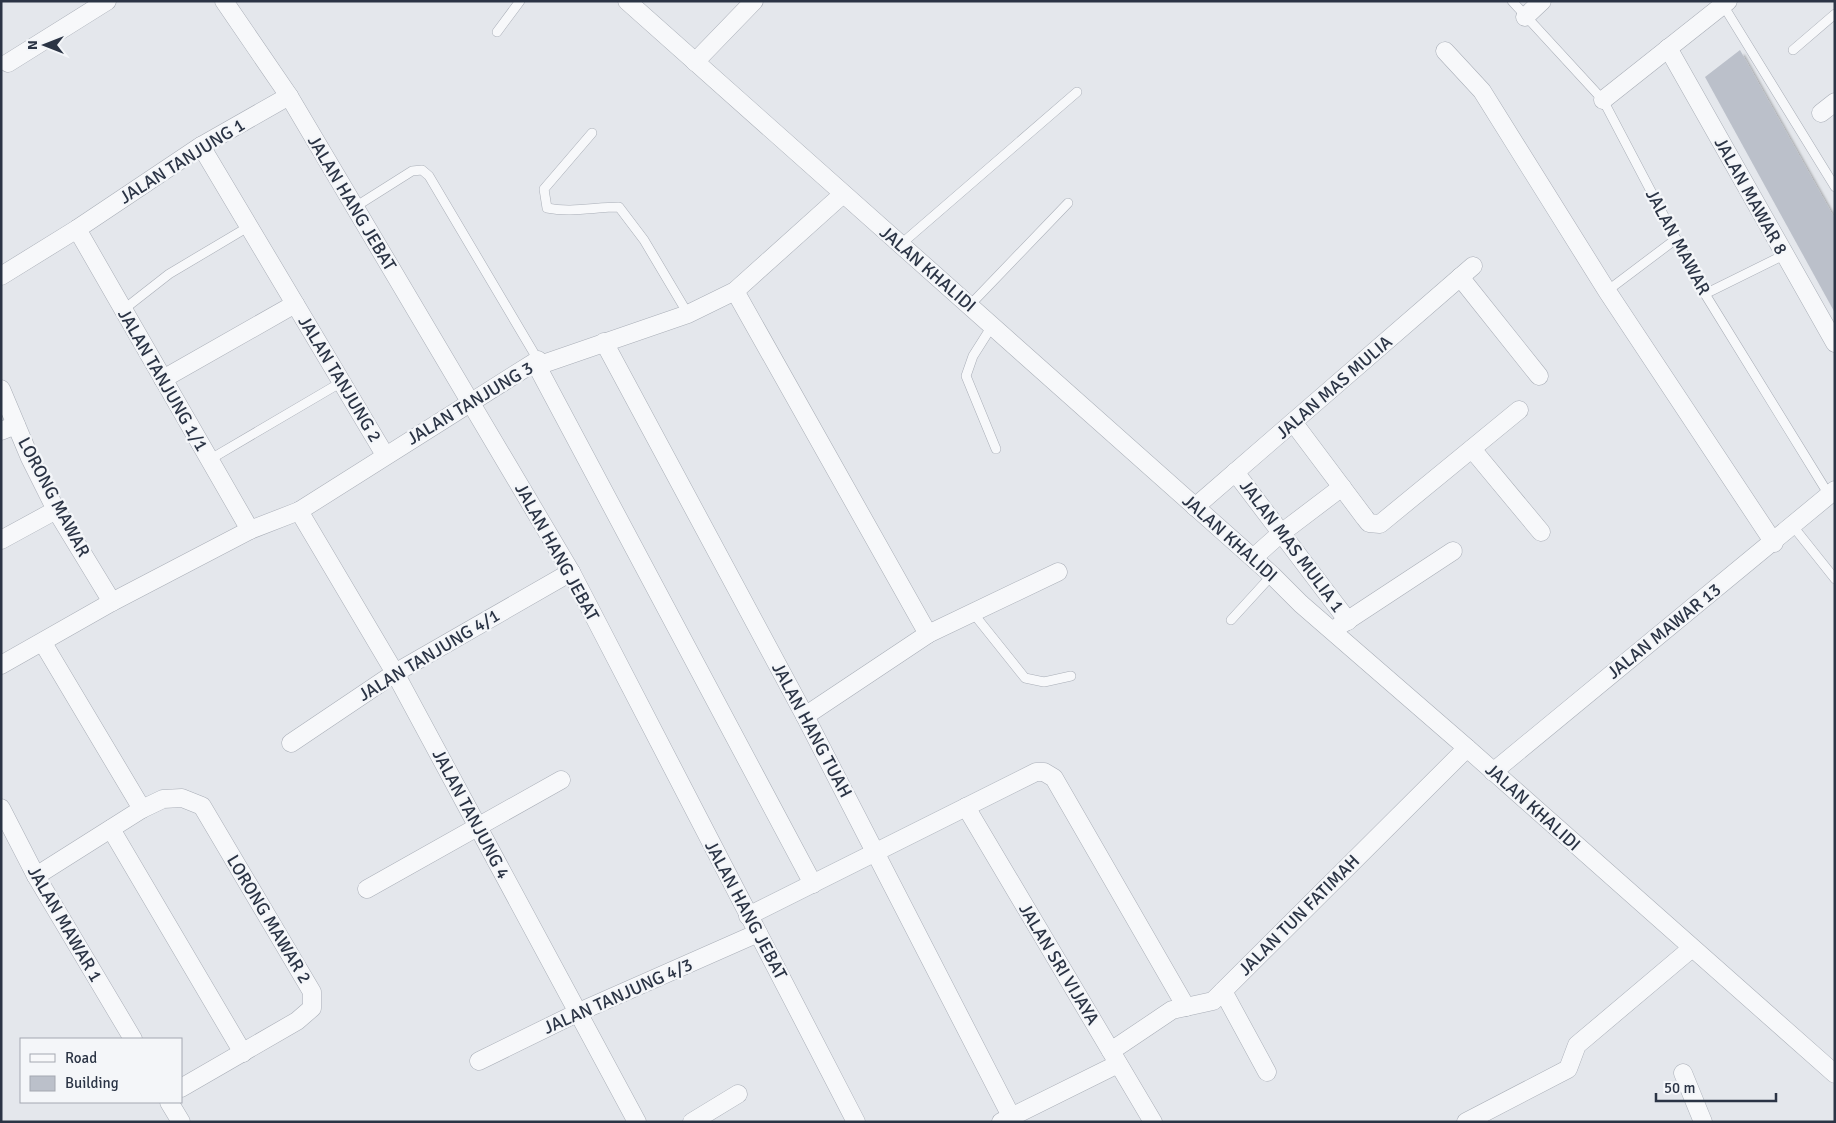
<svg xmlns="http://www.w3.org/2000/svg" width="1836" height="1123" viewBox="0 0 1836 1123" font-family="Signika,sans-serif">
	<defs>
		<filter id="shadow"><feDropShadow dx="4.5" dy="4.5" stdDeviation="1" flood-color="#0004"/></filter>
	</defs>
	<rect width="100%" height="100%" fill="#e4e7ec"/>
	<polygon fill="#bbc0ca" filter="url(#shadow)" points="1740,50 1835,219 1835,313 1705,77"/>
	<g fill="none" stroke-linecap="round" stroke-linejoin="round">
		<g stroke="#a9aeb7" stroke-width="10">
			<g id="service">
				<polyline points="1512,1 1603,100 1705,294 1829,495"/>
				<polyline points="1723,5 1835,187"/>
				<polyline points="497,32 520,1"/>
				<polyline points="1793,50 1835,14"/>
				<path d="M592,133L544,189L547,208C571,213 595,207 619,207L644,240L688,314"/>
				<polyline points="355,207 412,171 422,170 429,176 538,360"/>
				<polyline points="900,245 1077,92"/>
				<polyline points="1607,291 1676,239"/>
				<polyline points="1705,294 1784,255"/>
				<polyline points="970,305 1068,203"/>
				<polyline points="123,310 169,274 248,227"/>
				<polyline points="992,326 973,356 966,376 996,449"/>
				<polyline points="209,460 340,383"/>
				<polyline points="1792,525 1835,579"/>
				<polyline points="973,613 1025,678 1044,682 1071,676"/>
				<polyline points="1231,620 1272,575"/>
			</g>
		</g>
		<g stroke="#a9aeb7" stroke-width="19">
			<g id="minor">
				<polyline points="224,1 289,96 571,572 856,1122"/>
				<polyline points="627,1 1272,575 1301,604 1467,748 1835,1074"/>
				<polyline points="1525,17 1542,1"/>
				<polyline points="1668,48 1835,343"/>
				<polyline points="1445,51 1482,91 1607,291 1774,543"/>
				<polyline points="695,62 754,1"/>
				<polyline points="8,63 107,1"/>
				<polyline points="1603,100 1728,1"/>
				<polyline points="1821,113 1835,102"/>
				<polyline points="201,146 385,455"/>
				<polyline points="77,229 250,530"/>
				<polyline points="1,276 77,229 201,146 289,96"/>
				<polyline points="1460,277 1539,376"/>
				<polyline points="735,291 928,634"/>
				<polyline points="604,342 805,716 1014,1122"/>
				<polyline points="537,366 813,884"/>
				<polyline points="163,379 295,304"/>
				<polyline points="1,389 30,458 56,510 112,602"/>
				<polyline points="1293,422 1365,518 1369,523 1380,524 1519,410"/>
				<polyline points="1,431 16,425"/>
				<polyline points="1472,449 1541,532"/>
				<polyline points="1235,472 1348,621"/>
				<polyline points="1195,507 1473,266"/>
				<polyline points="299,511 395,673 637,1122"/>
				<polyline points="1,540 56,510"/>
				<polyline points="1253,558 1280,534 1342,487"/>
				<polyline points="1339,626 1453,551"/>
				<polyline points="43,643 142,809"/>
				<polyline points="1,665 112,602 250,530 299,511 538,360 537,366 688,314 735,291 843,194"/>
				<polyline points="805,716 928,634 1058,572"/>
				<polyline points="291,743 395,673 571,572"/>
				<polyline points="1493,772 1835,490"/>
				<polyline points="966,807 1153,1122"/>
				<polyline points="1,808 36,876 133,1039"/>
				<polyline points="111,829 243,1053"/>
				<polyline points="36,876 142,809 163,799 182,798 202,806 312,992 312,1008 297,1021 181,1088"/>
				<polyline points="367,889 561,780"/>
				<polyline points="748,916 1036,772 1044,772 1054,778 1186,1007"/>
				<polyline points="1223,991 1267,1072"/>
				<polyline points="1111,1051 1172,1010 1213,1001 1467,748"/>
				<polyline points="479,1061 579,1012 758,933"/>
				<polyline points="1683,1073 1703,1122"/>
				<polyline points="169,1102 181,1122"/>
				<polyline points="692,1122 738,1094"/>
				<polyline points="1001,1122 1118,1064"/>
				<polyline points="1466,1122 1568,1069 1577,1045 1692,948"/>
			</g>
		</g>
		<use href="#service" stroke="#f7f8fa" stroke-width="9"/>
		<use href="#minor" stroke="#f7f8fa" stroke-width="18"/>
	</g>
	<g text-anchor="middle" stroke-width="4.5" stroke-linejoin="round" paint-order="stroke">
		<g font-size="18" fill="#2b3445" stroke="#f4f6f9">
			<text transform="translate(182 161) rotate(-32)" y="6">JALAN TANJUNG 1</text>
			<text transform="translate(1751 196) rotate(61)" y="6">JALAN MAWAR 8</text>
			<text transform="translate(352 203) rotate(59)" y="6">JALAN HANG JEBAT</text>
			<text transform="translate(1678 242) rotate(62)" y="6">JALAN MAWAR</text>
			<text transform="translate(928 269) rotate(41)" y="6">JALAN KHALIDI</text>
			<text transform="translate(340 379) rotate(59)" y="6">JALAN TANJUNG 2</text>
			<text transform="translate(163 380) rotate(60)" y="6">JALAN TANJUNG 1/1</text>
			<text transform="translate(1334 387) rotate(-41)" y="6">JALAN MAS MULIA</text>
			<text transform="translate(470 403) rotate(-31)" y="6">JALAN TANJUNG 3</text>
			<text transform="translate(54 497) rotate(62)" y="6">LORONG MAWAR</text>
			<text transform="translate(1230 538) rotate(42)" y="6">JALAN KHALIDI</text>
			<text transform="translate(1292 546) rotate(53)" y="6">JALAN MAS MULIA 1</text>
			<text transform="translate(557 552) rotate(61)" y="6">JALAN HANG JEBAT</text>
			<text transform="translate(1664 631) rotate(-39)" y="6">JALAN MAWAR 13</text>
			<text transform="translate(429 655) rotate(-31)" y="6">JALAN TANJUNG 4/1</text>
			<text transform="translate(812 730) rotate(62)" y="6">JALAN HANG TUAH</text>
			<text transform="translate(1533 807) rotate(42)" y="6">JALAN KHALIDI</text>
			<text transform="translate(471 814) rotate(62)" y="6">JALAN TANJUNG 4</text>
			<text transform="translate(746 910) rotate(62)" y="6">JALAN HANG JEBAT</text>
			<text transform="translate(1299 915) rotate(-45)" y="6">JALAN TUN FATIMAH</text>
			<text transform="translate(269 919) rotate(59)" y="6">LORONG MAWAR 2</text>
			<text transform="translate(65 924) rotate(60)" y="6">JALAN MAWAR 1</text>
			<text transform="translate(1059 964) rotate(59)" y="6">JALAN SRI VIJAYA</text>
			<text transform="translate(618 996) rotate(-24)" y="6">JALAN TANJUNG 4/3</text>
		</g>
	</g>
	<rect width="1836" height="1123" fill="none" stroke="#2b3445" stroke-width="5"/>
	<rect x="20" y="1038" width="162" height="65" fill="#f4f6f9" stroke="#a4a8b1"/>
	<rect x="30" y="1054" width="25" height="8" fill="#f7f8fa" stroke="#a4a8b1"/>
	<text x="65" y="1063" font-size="15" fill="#2b3445">Road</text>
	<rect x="30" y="1076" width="25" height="15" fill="#bbc0ca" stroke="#a4a8b1"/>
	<text x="65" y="1088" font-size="15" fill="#2b3445">Building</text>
	<g transform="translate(45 45) rotate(270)" stroke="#f4f6f9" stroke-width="4" paint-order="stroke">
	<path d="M0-4L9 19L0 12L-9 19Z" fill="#2b3445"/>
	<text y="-8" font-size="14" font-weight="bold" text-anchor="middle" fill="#2b3445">N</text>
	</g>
	<path d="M1656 1093v8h120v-8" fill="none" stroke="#2b3445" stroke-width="2.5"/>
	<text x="1664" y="1093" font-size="15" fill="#2b3445" stroke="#f4f6f9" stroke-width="4" paint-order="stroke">50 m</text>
</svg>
